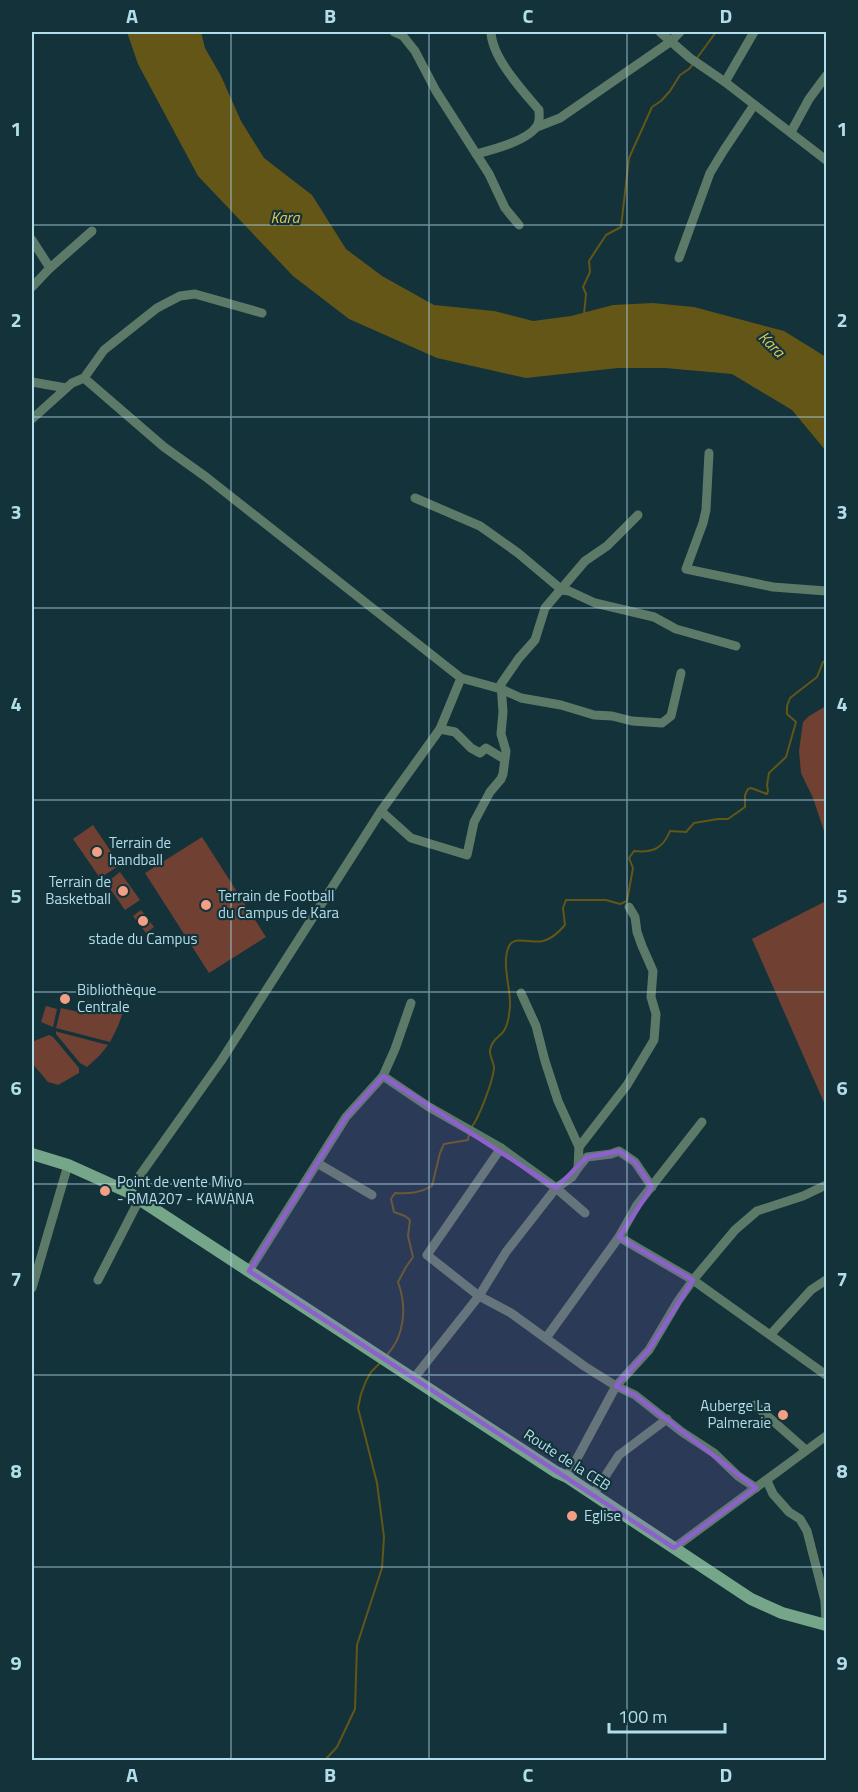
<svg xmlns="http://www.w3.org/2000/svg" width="858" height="1792" viewBox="0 0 858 1792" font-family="'Titillium Web',sans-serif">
	<rect width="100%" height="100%" fill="#13323a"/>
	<g fill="#704133">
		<polygon points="826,706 826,837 813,798 801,773 799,751 803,722 809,716"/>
		<polygon points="93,825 120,865 100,878 73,839"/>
		<polygon points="202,837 266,937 209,973 145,873"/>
		<polygon points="120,872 140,900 125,910 106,883"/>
		<polygon points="826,901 826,1107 752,939"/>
		<polygon points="141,910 154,927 146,933 133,916"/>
		<polygon points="87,1001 123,1012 118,1026 110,1042 56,1028 61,1008 83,1013"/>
		<polygon points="46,1006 57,1009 53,1027 41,1022"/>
		<polygon points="56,1031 58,1032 108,1045 100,1055 87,1067 80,1063 56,1034"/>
		<polygon points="49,1035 53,1037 79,1068 79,1073 58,1085 48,1082 32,1063 32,1042"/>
	</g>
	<polygon fill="#635617" points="127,32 201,32 205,48 221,76 241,121 264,158 312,195 346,249 382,276 434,305 494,311 533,321 571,316 613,305 653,303 694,307 784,331 826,357 826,451 792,410 732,374 665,368 618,368 526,378 437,358 349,319 293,276 198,176 138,64"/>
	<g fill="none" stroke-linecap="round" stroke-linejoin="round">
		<g stroke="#635617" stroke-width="2">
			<polyline points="697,58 716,32"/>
			<polyline points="584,314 586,294 583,287 590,272 589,261 606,235 621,227 629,158 652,107 661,101 670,91 680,75 689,69 694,63"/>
			<path d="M471,1128C479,1118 493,1081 494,1068C494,1062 489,1056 490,1050C492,1040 498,1038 503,1032C509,1025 509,1014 510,1006C511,988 501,963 509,946C515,935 532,944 543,941C552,939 559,932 565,925L563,908L566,900H606L620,904L627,901L633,868L629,858L634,851C652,853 663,849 670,831L686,832L694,823L718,819H728L745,807V795L748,789L751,788L767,794L768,791L767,785L769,773L786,757L796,722L787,714V706L790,698L817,677L823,662L826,660"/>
			<path d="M387,1355C405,1335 407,1307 398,1282L406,1267L413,1257L408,1236L410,1220L405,1216L394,1212L391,1199L395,1193C409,1194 420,1193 432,1186L440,1153L444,1144L468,1140L469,1134"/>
			<polyline points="325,1760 337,1747 355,1709 357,1645 382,1568 384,1537 377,1483 358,1408 361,1394 366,1381 371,1372 381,1362"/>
		</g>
		<g stroke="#5d7a68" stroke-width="9">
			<polyline points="394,32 403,36 415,51 436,91 489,174 505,208 519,225"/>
			<polyline points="660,32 690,58 725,82 826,160"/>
			<polyline points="725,82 754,32"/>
			<polyline points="537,127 560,118 670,42 680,32"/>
			<polyline points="791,132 809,99 826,76"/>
			<path d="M476,154C492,150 531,140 538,124C540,119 539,115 539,110C522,90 492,58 491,32"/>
			<polyline points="32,240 50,268"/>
			<polyline points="679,258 710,173 724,150 754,105"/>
			<polyline points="32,287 50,268 92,231"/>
			<polyline points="84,378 164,447 206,477 461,678 440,729 381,811 221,1061 128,1192"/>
			<polyline points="32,382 66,388"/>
			<polyline points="32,419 72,383 84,378 104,350 157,308 180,296 195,294 262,313"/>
			<polyline points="709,453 706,510 703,523 686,569 773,587 826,591"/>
			<polyline points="415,498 480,526 518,553 562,590 569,591 595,603 654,617 676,629 736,646"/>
			<polyline points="461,678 501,689 521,698 561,705 594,715 612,716 632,721 662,723 671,716 681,673"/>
			<polyline points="440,729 455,732 471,748 480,753 486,748 504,759"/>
			<polyline points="381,811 411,838 467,855 474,822 490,792 501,779 503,774 506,751 501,734 503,712 501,684 519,658 535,640 545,608 585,561 607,546 638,515"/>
			<polyline points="383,1076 429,1107 501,1148 556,1188 585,1213"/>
			<polyline points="579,1147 627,1085 654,1040 656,1014 651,997 653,971 642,946 637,932 635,917 629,907"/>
			<polyline points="501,1148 427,1255 479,1296 511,1313 584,1366 616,1386 567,1477"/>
			<polyline points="317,1163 372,1195"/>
			<polyline points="578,1168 587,1157 611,1154 619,1151 635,1162 652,1187"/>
			<polyline points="619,1237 693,1280 826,1375"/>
			<polyline points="249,1271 346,1117 383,1076 395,1049 411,1003"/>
			<polyline points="98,1280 139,1200"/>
			<polyline points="32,1288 68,1165"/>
			<polyline points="771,1334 811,1290 826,1280"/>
			<polyline points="546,1338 619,1237 637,1205 702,1122"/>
			<polyline points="414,1378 479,1296 506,1252 556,1188 572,1177 578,1168 579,1147 558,1101 545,1061 536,1026 521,993"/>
			<polyline points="755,1405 806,1450"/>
			<polyline points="767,1481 773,1494 789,1512 800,1519 807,1531 825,1601 826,1625"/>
			<polyline points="756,1488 738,1476 714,1453 682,1432 635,1395 616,1386 649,1350 678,1301 693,1280 735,1230 757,1211 803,1196 826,1185"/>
			<polyline points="593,1495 619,1455 667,1419"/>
			<polyline points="674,1548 826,1436"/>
		</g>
		<polyline stroke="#76a689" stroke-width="12" points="32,1154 68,1165 128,1192 556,1472 567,1477 751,1599 782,1613 826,1625"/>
	</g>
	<path fill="#8c61cc" fill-opacity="0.2" stroke="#8c61cc" stroke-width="4.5" stroke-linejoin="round" d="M383,1076L556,1188L587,1157L619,1151L635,1162L652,1187L619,1237L693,1280L649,1350L616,1386L635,1395L756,1488L674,1548L249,1271L346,1117Z"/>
	<path fill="none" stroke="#b2deeb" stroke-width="1.5" stroke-opacity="0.55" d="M231,32V1760M429,32V1760M627,32V1760M32,225H826M32,417H826M32,608H826M32,800H826M32,992H826M32,1184H826M32,1375H826M32,1567H826"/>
	<g fill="#f39f85" stroke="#13323a" stroke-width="2">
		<circle cx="97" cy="852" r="6"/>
		<circle cx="123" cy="891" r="6"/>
		<circle cx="206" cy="905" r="6"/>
		<circle cx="143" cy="921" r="6"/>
		<circle cx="65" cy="999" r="6"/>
		<circle cx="105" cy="1191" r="6"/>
		<circle cx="783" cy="1415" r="6"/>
		<circle cx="572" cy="1516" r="6"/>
	</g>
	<g text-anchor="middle" stroke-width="4.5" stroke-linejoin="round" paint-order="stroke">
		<g font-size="15" fill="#b2deeb" stroke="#13323a" text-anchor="start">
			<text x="109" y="848">Terrain de<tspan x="109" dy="17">handball</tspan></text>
			<text x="111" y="887" text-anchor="end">Terrain de<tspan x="111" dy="17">Basketball</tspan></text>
			<text x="218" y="901">Terrain de Football<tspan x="218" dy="17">du Campus de Kara</tspan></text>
			<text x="143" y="944" text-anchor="middle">stade du Campus</text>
			<text x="77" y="995">Bibliothèque<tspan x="77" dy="17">Centrale</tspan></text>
			<text x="117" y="1187">Point de vente Mivo<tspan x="117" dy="17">- RMA207 - KAWANA</tspan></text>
			<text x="771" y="1411" text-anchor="end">Auberge La<tspan x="771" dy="17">Palmeraie</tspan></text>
			<text x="584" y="1521">Eglise</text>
		</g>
		<g font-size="15" fill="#b2deeb" stroke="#13323a">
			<text transform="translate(567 1460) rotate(33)" y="5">Route de la CEB</text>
		</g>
		<g font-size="16" font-style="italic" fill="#dec758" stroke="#13323a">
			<text x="285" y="223">Kara</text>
			<text transform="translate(772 344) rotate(45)" y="6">Kara</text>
		</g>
	</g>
	<rect width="858" height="1792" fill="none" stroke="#13323a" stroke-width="66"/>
	<path d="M609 1723v9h116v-9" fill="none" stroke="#b2deeb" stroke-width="3"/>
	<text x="618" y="1723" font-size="18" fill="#b2deeb" stroke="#13323a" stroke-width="4.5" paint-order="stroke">100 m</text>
	<rect x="33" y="33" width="792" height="1726" fill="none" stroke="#b2deeb" stroke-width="2"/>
	<g font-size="20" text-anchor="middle" font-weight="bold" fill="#b2deeb">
		<text x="132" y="23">A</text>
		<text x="330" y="23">B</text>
		<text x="528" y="23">C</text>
		<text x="726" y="23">D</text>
		<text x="16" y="136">1</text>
		<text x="842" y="136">1</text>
		<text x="16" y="327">2</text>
		<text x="842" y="327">2</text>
		<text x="16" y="519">3</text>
		<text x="842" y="519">3</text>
		<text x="16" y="711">4</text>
		<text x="842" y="711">4</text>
		<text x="16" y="903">5</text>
		<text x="842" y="903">5</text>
		<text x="16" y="1095">6</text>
		<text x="842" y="1095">6</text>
		<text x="16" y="1286">7</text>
		<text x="842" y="1286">7</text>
		<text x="16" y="1478">8</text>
		<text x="842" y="1478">8</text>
		<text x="16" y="1670">9</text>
		<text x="842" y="1670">9</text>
		<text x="132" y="1782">A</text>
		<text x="330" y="1782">B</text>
		<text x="528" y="1782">C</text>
		<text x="726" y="1782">D</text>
	</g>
</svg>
